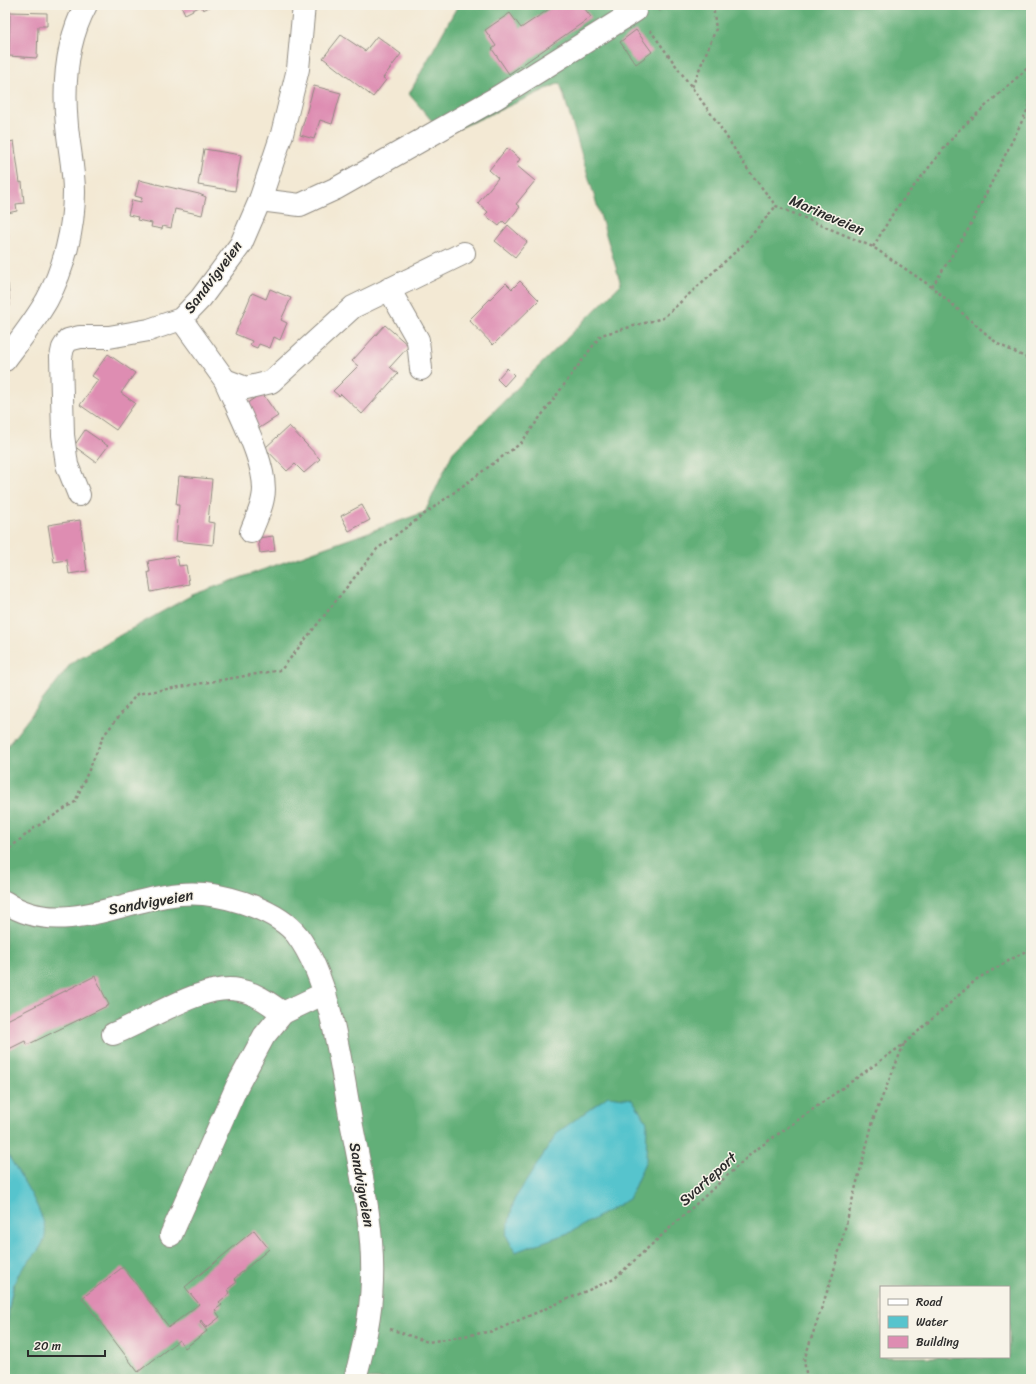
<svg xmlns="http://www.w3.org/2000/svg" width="1036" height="1384" viewBox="0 0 1036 1384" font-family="Sriracha,sans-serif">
	<rect width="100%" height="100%" fill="#f7f3e8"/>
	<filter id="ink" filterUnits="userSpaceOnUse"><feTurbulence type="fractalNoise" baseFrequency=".025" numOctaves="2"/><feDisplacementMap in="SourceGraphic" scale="8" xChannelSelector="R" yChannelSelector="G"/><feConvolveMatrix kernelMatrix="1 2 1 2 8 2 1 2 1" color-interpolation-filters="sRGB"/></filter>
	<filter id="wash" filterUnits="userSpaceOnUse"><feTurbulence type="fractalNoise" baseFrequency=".012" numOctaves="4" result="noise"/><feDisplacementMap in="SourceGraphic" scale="16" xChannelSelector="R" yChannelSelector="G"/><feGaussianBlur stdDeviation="0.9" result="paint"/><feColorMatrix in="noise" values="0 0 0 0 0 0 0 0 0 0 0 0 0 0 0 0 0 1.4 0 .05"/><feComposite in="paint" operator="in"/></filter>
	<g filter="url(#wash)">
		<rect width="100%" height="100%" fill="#f3e9d4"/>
		<path fill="#62af78" stroke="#466d52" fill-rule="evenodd" d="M458,5H1031V1379H5C5,1352 6,1299 18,1275C24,1263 36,1252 44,1241L35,1202L5,1150V749L72,662L192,595L425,512L453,452L621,284L560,83L444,135L409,94ZM647,1122L540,1162L545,1152ZM881,1287H1009V1357H881Z"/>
		<g fill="#57c4cd" stroke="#41787c">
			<polygon points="608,1096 632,1099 647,1122 646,1160 629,1199 571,1232 515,1252 506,1235 514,1200 558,1132"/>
			<path d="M5,1150C16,1169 42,1208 45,1229C48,1247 27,1260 18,1275C8,1292 8,1326 5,1346Z"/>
		</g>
		<g id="blocks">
			<g fill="#de8db2">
				<polygon points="181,5 214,5 203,10 201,6 185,14"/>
				<polygon points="555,5 582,5 591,17 509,74 492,49 496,46 485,30 510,13 521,28"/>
				<polygon points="10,12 47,13 47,26 38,26 37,58 9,56"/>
				<polygon points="636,30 652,52 636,64 620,42"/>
				<polygon points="341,35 365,51 377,36 401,54 383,78 386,80 373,97 323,58"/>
				<polygon points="314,86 341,93 332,124 320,120 314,139 300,135"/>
				<polygon points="14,141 20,183 22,182 24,203 16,204 17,211 7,213 5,211 5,143"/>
				<polygon points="507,148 520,159 516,165 535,181 516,204 520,207 506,224 503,221 499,226 485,215 488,212 478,203 498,178 489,170"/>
				<polygon points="204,149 241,155 235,191 198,185"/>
				<polygon points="139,180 199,194 206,197 202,215 175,209 171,228 163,226 162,229 151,227 152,223 137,220 138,217 128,215 132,200 141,202 142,198 135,196"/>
				<polygon points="508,225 527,242 515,257 495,241"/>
				<polygon points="5,233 8,233 7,252 5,252"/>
				<polygon points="520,281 539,300 493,345 469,320 506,283 512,289"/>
				<polygon points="5,284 8,284 10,306 5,307"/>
				<polygon points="270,289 291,298 281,320 287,323 280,340 274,337 270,348 259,344 257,348 250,345 252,341 235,334 252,293 266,299"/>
				<polygon points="385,325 409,346 390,367 398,374 362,414 341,394 339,396 333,391 358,366 352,361"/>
				<polygon points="108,354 135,373 121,393 135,403 116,430 80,405 98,380 92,376"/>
				<polygon points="507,368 514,375 504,386 497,379"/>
				<polygon points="262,393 278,416 258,429 243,406"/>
				<polygon points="289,426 320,459 304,473 295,464 287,471 265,448"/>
				<polygon points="85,430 108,446 96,462 74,446"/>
				<polygon points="179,476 212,479 208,522 215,523 213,545 176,541 179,505 176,505"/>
				<polygon points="362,505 370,520 349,531 341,516"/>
				<polygon points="80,520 87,571 69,574 67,560 54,562 48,525"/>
				<polygon points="273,536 275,551 260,553 258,538"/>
				<polygon points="177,556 179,566 186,565 189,584 151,592 148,572 150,572 148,561"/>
				<polygon points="95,976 109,1005 27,1045 25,1041 5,1051 5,1021"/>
				<polygon points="254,1230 269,1249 234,1279 237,1282 228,1289 230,1293 219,1302 222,1305 215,1310 220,1317 206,1328 201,1320 200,1322 207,1331 185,1348 179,1340 138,1372 82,1298 123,1267 169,1327 199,1304 185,1287"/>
			</g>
		</g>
	</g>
	<g filter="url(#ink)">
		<use href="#blocks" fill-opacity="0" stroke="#8f8a80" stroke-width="1"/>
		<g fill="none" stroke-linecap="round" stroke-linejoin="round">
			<g stroke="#8f8a80" stroke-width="24">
				<g id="minor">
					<polyline points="260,200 300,205 337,188 496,98 635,11"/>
					<polyline points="389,289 418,340 421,369"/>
					<polyline points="181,319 225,380 246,388 271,382 353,307 464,253"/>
					<path d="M225,380C237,409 270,468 263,498C261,510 255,521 251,532"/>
					<polyline points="79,495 67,465 63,435 61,357 63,348 68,340 80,337 109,337 149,330 181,319 201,298 241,244 260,200 282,134 298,69 304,5"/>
					<path d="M113,1034C147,1021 204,982 239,990C256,993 269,1003 283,1013"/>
					<polyline points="171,1235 237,1086 264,1036 283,1013 325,993"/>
				</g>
			</g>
			<g stroke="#8f8a80" stroke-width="24">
				<g id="major">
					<path d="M5,360C20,340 35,321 47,300C64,269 74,228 74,192C74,170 69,148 67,126C63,85 66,42 86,5"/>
					<path d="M5,902C67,944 138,887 204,894C233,897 278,911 297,935C331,980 341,1065 351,1121C361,1174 374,1227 372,1281C371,1316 364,1345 355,1379"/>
				</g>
			</g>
			<g stroke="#8f8a80" stroke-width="2.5" stroke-dasharray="3 3" stroke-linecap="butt">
				<polyline points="659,11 664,5"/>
				<polyline points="650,30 717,122 746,167 776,206 873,247 932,287 998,344 1031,360"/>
				<polyline points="692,87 716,29 713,5"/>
				<polyline points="873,247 895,210 958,131 1031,65"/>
				<polyline points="932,287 969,228 1029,107 1031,96"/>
				<polyline points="5,852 33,829 75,802 104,735 137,694 281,670 377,549 521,443 601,335 663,318 744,244 776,206"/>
				<polyline points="390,1329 428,1342 494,1331 614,1279 753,1152 904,1044 977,979 1031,948"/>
				<polyline points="807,1379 804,1360 833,1274 874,1117 904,1044"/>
			</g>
			<use href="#minor" stroke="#fff" stroke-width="22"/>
			<use href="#major" stroke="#fff" stroke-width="22"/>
		</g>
	</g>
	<g text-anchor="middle" stroke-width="3" stroke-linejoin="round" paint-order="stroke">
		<g font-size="15" fill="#2b2b2b" stroke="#f7f3e8">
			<text transform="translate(827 215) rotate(23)" y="5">Marineveien</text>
			<text transform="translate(213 277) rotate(-53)" y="5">Sandvigveien</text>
			<text transform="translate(151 902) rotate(-10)" y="5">Sandvigveien</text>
			<text transform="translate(708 1179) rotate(-42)" y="5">Svarteport</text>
			<text transform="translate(362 1185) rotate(80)" y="5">Sandvigveien</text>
		</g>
	</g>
	<rect width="1036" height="1384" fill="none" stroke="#f7f3e8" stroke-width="20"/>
	<rect x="880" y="1286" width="130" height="72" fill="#f7f3e8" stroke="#a5a39c"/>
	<rect x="888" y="1299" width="20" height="6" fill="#ffffff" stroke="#a5a39c"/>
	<text x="916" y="1306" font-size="12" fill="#2b2b2b">Road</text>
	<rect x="888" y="1316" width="20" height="12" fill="#57c4cd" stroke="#a5a39c"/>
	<text x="916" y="1326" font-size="12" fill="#2b2b2b">Water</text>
	<rect x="888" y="1336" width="20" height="12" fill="#de8db2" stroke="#a5a39c"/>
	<text x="916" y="1346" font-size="12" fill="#2b2b2b">Building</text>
	<path d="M28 1350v6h77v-6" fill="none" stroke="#2b2b2b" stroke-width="2"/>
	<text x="34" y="1350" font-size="12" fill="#2b2b2b" stroke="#f7f3e8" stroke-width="3" paint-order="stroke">20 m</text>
</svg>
